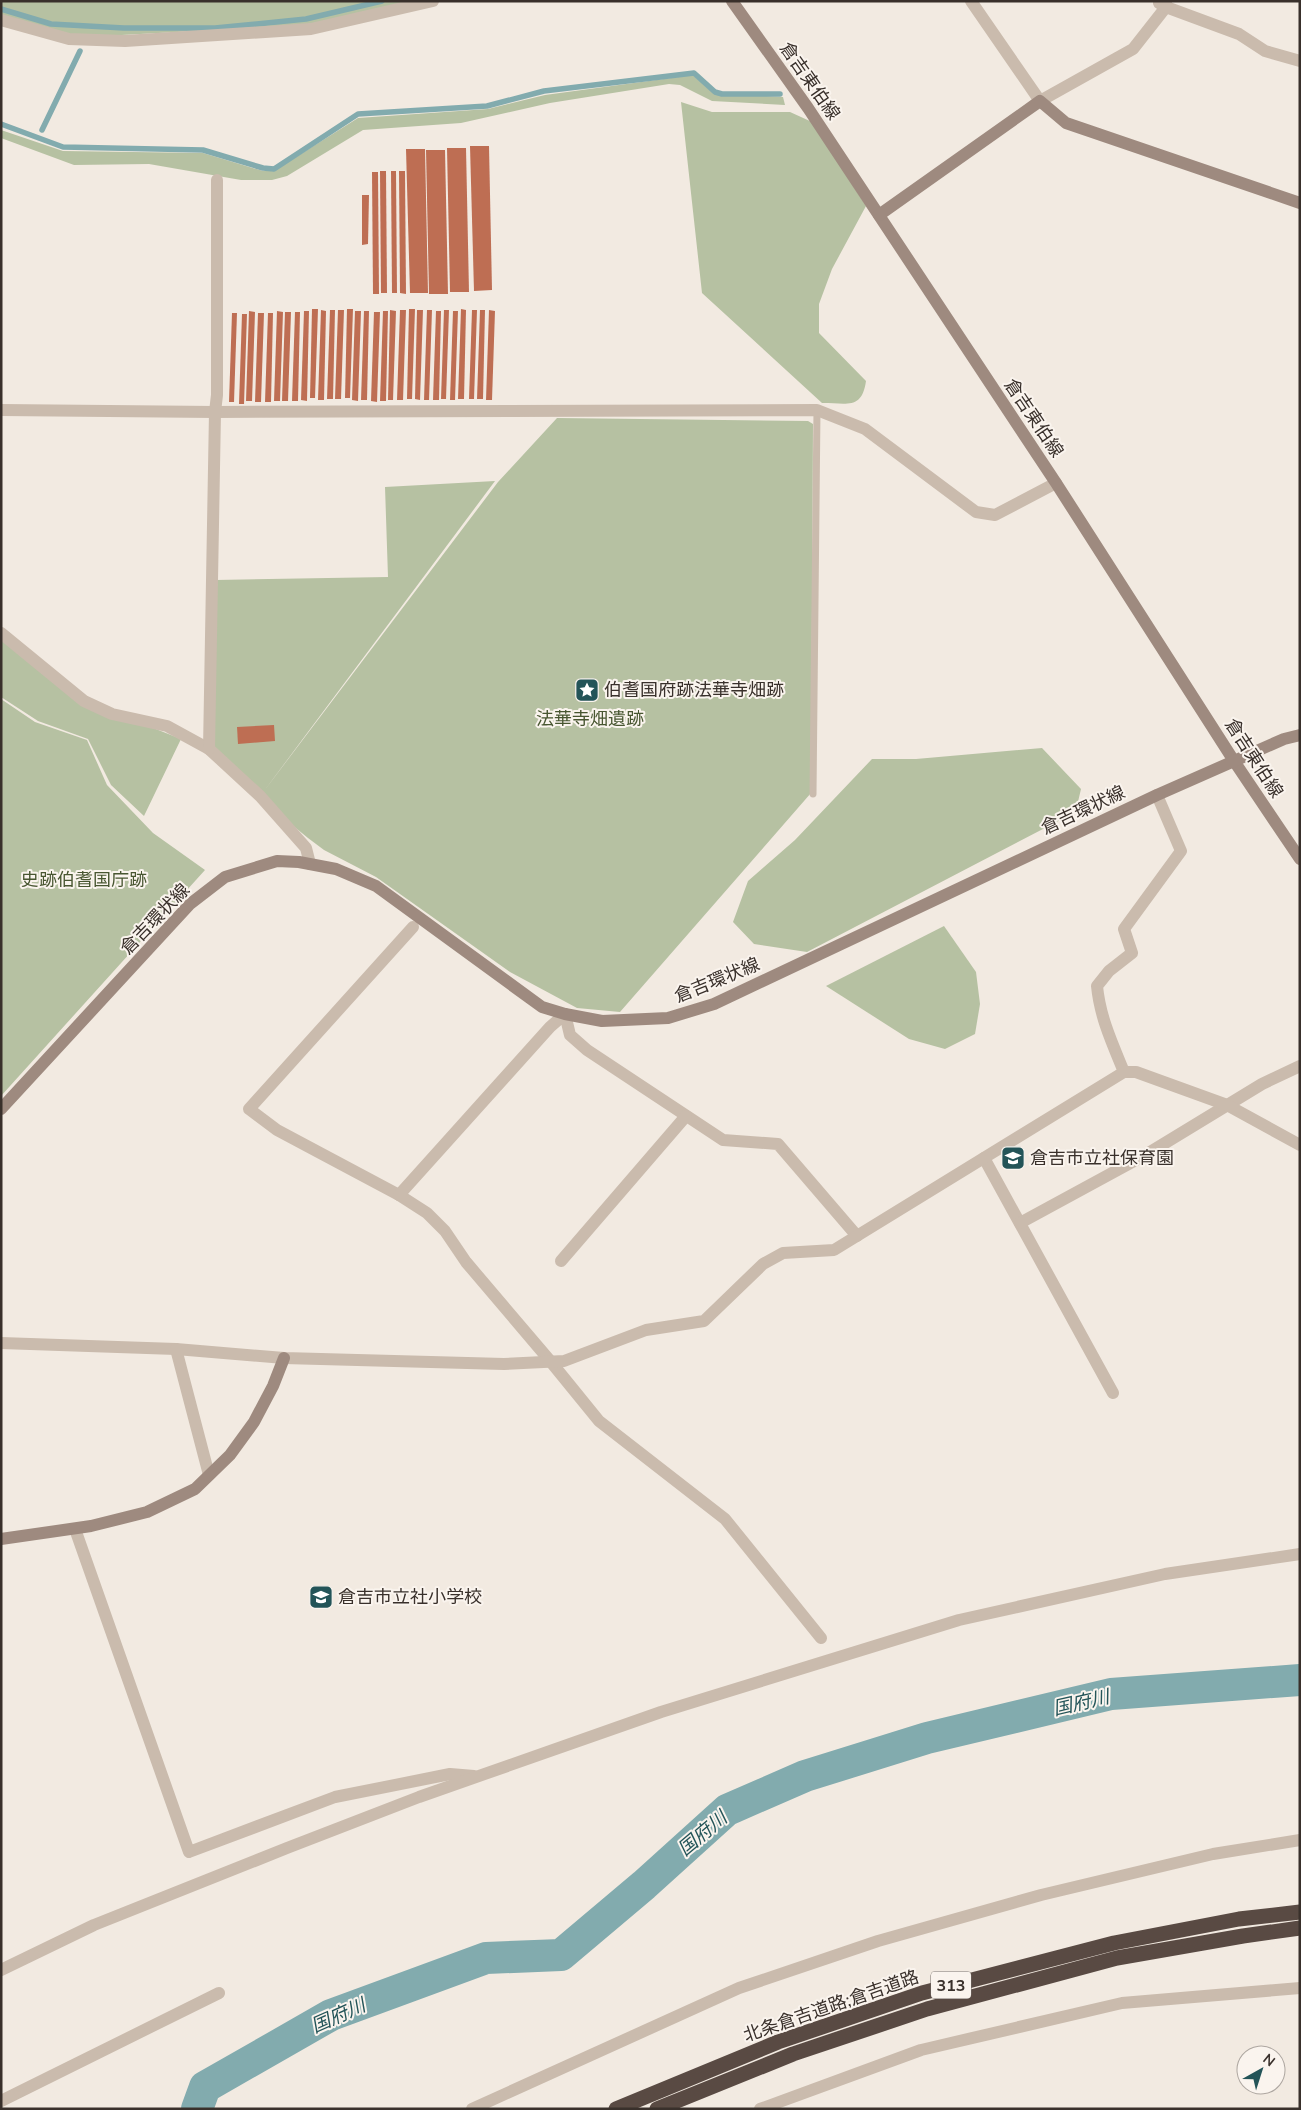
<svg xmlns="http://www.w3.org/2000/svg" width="1301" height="2110" viewBox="0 0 1301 2110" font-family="'Nunito Sans','Noto Sans JP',sans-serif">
	<rect width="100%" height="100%" fill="#f2eae1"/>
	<g fill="#b6c1a2">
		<polygon points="1,1 415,1 305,25 103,36 68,34 1,15"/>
		<polygon points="693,75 713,93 783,97 785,105 712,101 680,85 669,84 550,103 461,123 363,130 287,176 272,180 241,180 149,164 74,165 1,138 1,130 63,151 203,153 263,171 274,171 358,118 488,109 545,95"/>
		<path d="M681,102L712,112H790L812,122L866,206L832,269L819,304V333L866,381C862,410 847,403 822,403L702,293Z"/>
		<polygon points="557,418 808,421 813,424 811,793 620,1012 577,1008 510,972 376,877 324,850 308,838 286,820 213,750 216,580 388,577 385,487 495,481 264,791 498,482"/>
		<polygon points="1,637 70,695 181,739 144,816 111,785 88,739 38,721 1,697"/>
		<polygon points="1,699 35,722 87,740 107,785 153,833 205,870 1,1096"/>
		<polygon points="1042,748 1081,789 1077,806 1068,816 807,952 754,944 733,922 748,881 795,840 872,759 916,759"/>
		<polygon points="944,926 976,972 980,1004 975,1034 945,1049 909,1039 826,986"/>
	</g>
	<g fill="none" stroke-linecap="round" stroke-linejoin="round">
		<g stroke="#82abae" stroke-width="5.5">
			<polyline points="1,9 51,24 124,28 215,28 306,19 382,1"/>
			<polyline points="1,124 63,147 203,150 263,168 274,169 358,114 487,106 544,91 694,73 715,92 722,94 780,94"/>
			<polyline points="42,130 80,51"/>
		</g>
		<polyline stroke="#82abae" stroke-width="32" points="197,2109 205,2087 331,2015 486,1958 561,1955 644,1885 727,1810 805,1776 927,1738 1111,1694 1300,1680"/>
	</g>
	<g fill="#be6e53">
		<polygon points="470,146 489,146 492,290 474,291"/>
		<polygon points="447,148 466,148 469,292 450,292"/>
		<polygon points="406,149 425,149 428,293 410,293"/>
		<polygon points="426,150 445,150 448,294 429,294"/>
		<polygon points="380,171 386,171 387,293 381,293"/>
		<polygon points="391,171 396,171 397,293 392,293"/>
		<polygon points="399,171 405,171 406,294 400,293"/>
		<polygon points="372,172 378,172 379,294 373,294"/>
		<polygon points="362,195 369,195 368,244 362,245"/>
		<polygon points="312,309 318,309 315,398 310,398"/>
		<polygon points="347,309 353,309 350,398 345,398"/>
		<polygon points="409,309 415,309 412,399 407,399"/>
		<polygon points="461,309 466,310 464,399 458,399"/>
		<polygon points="321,310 326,311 324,400 318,400"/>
		<polygon points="330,310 335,310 333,399 327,399"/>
		<polygon points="338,310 344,310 341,399 335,399"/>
		<polygon points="390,310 396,311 393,400 388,400"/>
		<polygon points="400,310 406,310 403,400 397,400"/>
		<polygon points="417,310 423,310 420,400 415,399"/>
		<polygon points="427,310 432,310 429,400 424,400"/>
		<polygon points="444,310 449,310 446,399 441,399"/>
		<polygon points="472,310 477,310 474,399 469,399"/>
		<polygon points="480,310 485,310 483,399 477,399"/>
		<polygon points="489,310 495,311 492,400 486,400"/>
		<polygon points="249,311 255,312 252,401 246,401"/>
		<polygon points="277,311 283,312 280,401 274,401"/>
		<polygon points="304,311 309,311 307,401 301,400"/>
		<polygon points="355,311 361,311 358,401 352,400"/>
		<polygon points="364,311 369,311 367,400 361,400"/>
		<polygon points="383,311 388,311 386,401 380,401"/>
		<polygon points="436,311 441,311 439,400 433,400"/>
		<polygon points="453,311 458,311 455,400 450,400"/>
		<polygon points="285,312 291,312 288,401 282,401"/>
		<polygon points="295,312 300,312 298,401 292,401"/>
		<polygon points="374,312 380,312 377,402 371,401"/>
		<polygon points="232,313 237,313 234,402 229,402"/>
		<polygon points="258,313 264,313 261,402 255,402"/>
		<polygon points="268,313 273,313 271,402 265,402"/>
		<polygon points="242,314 247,314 244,404 239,404"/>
		<polygon points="274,725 275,741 238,744 237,727"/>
	</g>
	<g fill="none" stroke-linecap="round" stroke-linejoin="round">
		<polyline stroke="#cabbad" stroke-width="7" points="813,794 817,410"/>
		<g stroke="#cabbad" stroke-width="12">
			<polyline points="971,1 1040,101 1133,49 1166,7 1166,1"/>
			<polyline points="1159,3 1166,7 1239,34 1265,51 1300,61"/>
			<polyline points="1,20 69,39 125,41 311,29 433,1"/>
			<polyline points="1,410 215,412 817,410 865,429 976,512 995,515 1056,483"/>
			<polyline points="1,633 84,701 112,714 167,726 209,749 260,796 306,848 310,864"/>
			<polyline points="209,749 215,412 217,395 217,180"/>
			<polyline points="413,927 249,1109 277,1130 399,1195 427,1213 445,1231 466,1262 551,1362 599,1421 725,1519 821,1638"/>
			<path d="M1124,1072C1112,1043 1100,1017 1097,986L1109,971L1132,953L1124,929L1181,851L1157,795"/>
			<polyline points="984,1158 1113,1393"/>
			<polyline points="399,1195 550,1027 565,1014 570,1035 587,1050 723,1140 778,1144 857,1236"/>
			<polyline points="1020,1223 1147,1154 1262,1084 1300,1066"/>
			<polyline points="561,1261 686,1116"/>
			<polyline points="1,1343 176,1349 284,1358 504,1364 564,1361 646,1330 704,1321 763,1264 783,1253 834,1250 1124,1072 1136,1072 1227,1105 1300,1145"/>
			<polyline points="176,1349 209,1475"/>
			<polyline points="75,1529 189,1852 335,1797 450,1774 474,1776"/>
			<polyline points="1,1970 94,1925 287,1848 419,1797 661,1712 959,1620 1165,1574 1300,1554"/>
			<polyline points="1,2101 219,1993"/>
			<polyline points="472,2109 739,1988 878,1941 1041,1895 1213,1854 1300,1840"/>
			<polyline points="760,2109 921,2050 1122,2003 1300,1988"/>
		</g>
		<g stroke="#9e8a7f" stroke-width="12">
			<polyline points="732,1 808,108 1056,483 1234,761 1300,859"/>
			<polyline points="879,215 1040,101 1066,123 1300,203"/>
			<polyline points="1,1109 190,904 225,877 277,861 299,862 336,869 376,886 542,1007 565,1014 602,1021 668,1018 714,1004 1157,795 1284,739 1300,735"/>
			<polyline points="1,1539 91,1526 147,1512 195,1489 230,1455 254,1422 273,1386 284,1358"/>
		</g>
		<g stroke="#594a43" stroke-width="15">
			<polyline points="616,2109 778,2042 922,1993 1114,1943 1239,1919 1300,1912"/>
			<polyline points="657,2109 793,2054 927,2009 1117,1958 1243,1936 1300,1928"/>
		</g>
	</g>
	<defs>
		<g id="sight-square" transform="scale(1.25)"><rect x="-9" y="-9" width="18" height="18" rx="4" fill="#235458" stroke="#faf4ee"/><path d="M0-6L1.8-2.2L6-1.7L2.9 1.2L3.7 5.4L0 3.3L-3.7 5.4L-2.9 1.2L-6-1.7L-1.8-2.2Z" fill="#fff"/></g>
		<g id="school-square" transform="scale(1.25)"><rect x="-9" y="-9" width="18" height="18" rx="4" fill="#235458" stroke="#faf4ee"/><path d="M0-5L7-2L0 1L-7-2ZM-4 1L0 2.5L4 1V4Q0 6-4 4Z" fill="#fff"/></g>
	</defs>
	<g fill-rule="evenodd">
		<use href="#sight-square" x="587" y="690"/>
		<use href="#school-square" x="1013" y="1158"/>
		<use href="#school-square" x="321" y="1597"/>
	</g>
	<g text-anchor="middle" stroke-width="4" stroke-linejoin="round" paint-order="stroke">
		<rect fill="#faf4ee" stroke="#736b66" stroke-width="1" x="931" y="1971.5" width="40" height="27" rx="4"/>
		<g font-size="16" font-weight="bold" fill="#39302b">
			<text x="951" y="1991">313</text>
		</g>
		<g font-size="18" fill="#39302b" stroke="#faf4ee">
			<text transform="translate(810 81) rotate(55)" y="6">倉吉東伯線</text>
			<text transform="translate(1034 418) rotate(56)" y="6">倉吉東伯線</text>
			<text transform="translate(1254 758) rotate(57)" y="6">倉吉東伯線</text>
			<text transform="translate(1083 810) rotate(-25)" y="6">倉吉環状線</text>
			<text transform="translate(155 919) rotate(-46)" y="6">倉吉環状線</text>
			<text transform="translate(717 980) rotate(-22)" y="6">倉吉環状線</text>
			<text transform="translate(831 2006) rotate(-19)" y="6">北条倉吉道路;倉吉道路</text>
		</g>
		<g font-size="18" fill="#39302b" stroke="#faf4ee" text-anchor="start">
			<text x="604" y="696">伯耆国府跡法華寺畑跡</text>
			<text x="1030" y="1164">倉吉市立社保育園</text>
			<text x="338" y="1603">倉吉市立社小学校</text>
		</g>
		<g font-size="18" fill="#485631" stroke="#faf4ee">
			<text x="590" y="725">法華寺畑遺跡</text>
			<text x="84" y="886">史跡伯耆国庁跡</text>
		</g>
		<g font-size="19" font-style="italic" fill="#235458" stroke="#faf4ee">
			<text transform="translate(1081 1702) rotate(-13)" y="7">国府川</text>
			<text transform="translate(702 1833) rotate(-40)" y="7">国府川</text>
			<text transform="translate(338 2015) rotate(-24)" y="7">国府川</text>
		</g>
	</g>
	<rect width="1301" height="2110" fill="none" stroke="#39302b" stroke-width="5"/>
	<g transform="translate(1261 2070) rotate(39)"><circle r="24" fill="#faf4ee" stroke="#ada6a0"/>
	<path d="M0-4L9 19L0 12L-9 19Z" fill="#235458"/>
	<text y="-8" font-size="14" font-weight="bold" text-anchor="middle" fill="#39302b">N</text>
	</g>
</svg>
